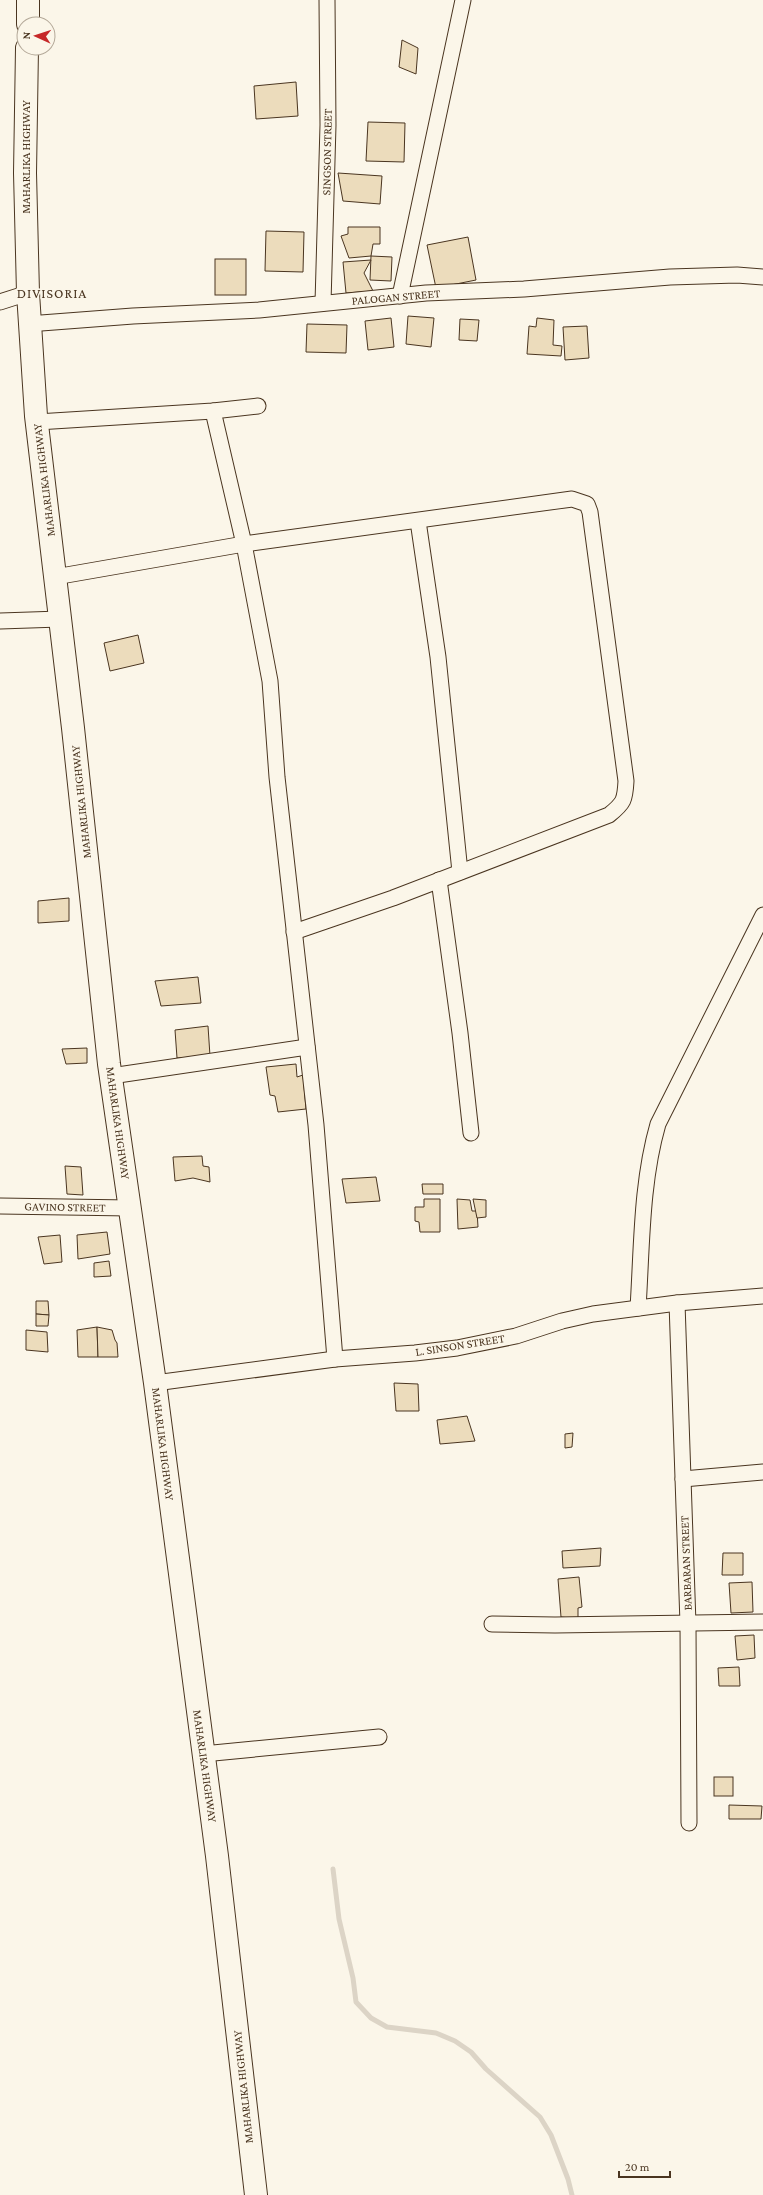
<svg xmlns="http://www.w3.org/2000/svg" width="763" height="2195" viewBox="0 0 763 2195" font-family="'Crimson Pro',serif">
	<rect width="100%" height="100%" fill="#fbf6e9"/>
	<g fill="none" stroke-linecap="round" stroke-linejoin="round">
		<polyline stroke="#dcd4c6" stroke-width="5" points="333,1869 339,1919 353,1978 356,2002 371,2018 387,2027 436,2033 455,2041 471,2052 486,2069 540,2117 551,2135 568,2179 572,2195"/>
	</g>
	<g fill="#ecdcbc" stroke="#4a3520">
		<polygon points="402,40 418,48 416,74 399,67"/>
		<polygon points="296,82 298,116 256,119 254,86"/>
		<polygon points="368,122 405,123 404,162 366,161"/>
		<polygon points="338,173 382,176 380,204 343,201"/>
		<polygon points="348,227 380,227 380,244 373,244 371,256 349,258 341,236 348,234"/>
		<polygon points="266,231 304,232 303,272 265,271"/>
		<polygon points="468,237 476,280 436,288 427,245"/>
		<polygon points="371,256 392,257 391,281 370,280"/>
		<rect x="215" y="259" width="31" height="36"/>
		<polygon points="371,260 364,273 373,291 346,293 343,262"/>
		<polygon points="408,316 434,318 431,347 406,344"/>
		<polygon points="391,318 394,347 368,350 365,321"/>
		<polygon points="537,318 554,320 553,345 562,346 561,356 527,354 529,326 536,327"/>
		<polygon points="460,319 479,320 477,341 459,340"/>
		<polygon points="307,324 347,325 346,353 306,352"/>
		<polygon points="587,326 589,358 565,360 563,327"/>
		<polygon points="138,635 144,663 110,671 104,643"/>
		<polygon points="69,898 69,921 38,923 38,901"/>
		<polygon points="198,977 201,1003 161,1006 155,981"/>
		<polygon points="208,1026 210,1056 177,1058 175,1030"/>
		<polygon points="87,1048 87,1063 66,1064 62,1049"/>
		<polygon points="296,1064 297,1077 303,1075 306,1109 278,1112 275,1096 270,1095 266,1067"/>
		<polygon points="202,1156 203,1166 209,1167 210,1182 193,1178 175,1181 173,1157"/>
		<polygon points="65,1166 81,1167 83,1195 67,1194"/>
		<polygon points="376,1177 380,1201 346,1203 342,1179"/>
		<polygon points="422,1184 443,1184 443,1194 423,1194"/>
		<polygon points="424,1199 440,1199 440,1232 420,1232 419,1222 415,1221 415,1207 424,1207"/>
		<polygon points="457,1199 470,1200 472,1211 477,1211 478,1227 458,1229"/>
		<polygon points="473,1199 486,1200 486,1217 477,1218"/>
		<polygon points="107,1232 110,1254 78,1259 77,1235"/>
		<polygon points="60,1235 62,1262 44,1264 38,1237"/>
		<polygon points="109,1261 111,1276 94,1277 94,1263"/>
		<polygon points="36,1301 48,1301 49,1315 36,1314"/>
		<polygon points="36,1314 49,1315 48,1326 36,1326"/>
		<polygon points="97,1327 98,1357 78,1357 77,1330"/>
		<polygon points="97,1327 112,1330 115,1340 117,1343 118,1357 98,1357"/>
		<polygon points="26,1330 47,1332 48,1352 26,1350"/>
		<polygon points="394,1383 418,1384 419,1411 396,1411"/>
		<polygon points="467,1416 475,1441 440,1444 437,1420"/>
		<polygon points="573,1433 572,1447 565,1448 565,1434"/>
		<polygon points="601,1548 600,1566 563,1568 562,1551"/>
		<polygon points="723,1553 743,1553 743,1575 722,1575"/>
		<polygon points="579,1577 582,1607 578,1608 578,1619 561,1617 558,1579"/>
		<polygon points="752,1582 753,1612 731,1613 729,1583"/>
		<polygon points="754,1635 755,1658 737,1660 735,1636"/>
		<polygon points="739,1667 740,1686 719,1686 718,1668"/>
		<rect x="714" y="1777" width="19" height="19"/>
		<polygon points="729,1805 762,1806 761,1819 729,1819"/>
	</g>
	<g fill="none" stroke-linecap="round" stroke-linejoin="round">
		<g stroke="#4a3520" stroke-width="17">
			<g id="street">
				<polyline points="400,296 463,0"/>
				<polyline points="0,302 28,293"/>
				<polyline points="323,303 328,125 327,0"/>
				<polyline points="28,324 133,316 259,310 426,293 524,289 670,277 737,275 763,277"/>
				<polyline points="213,411 244,544 270,681 277,777 316,1125 335,1359"/>
				<polyline points="37,422 213,411 258,406"/>
				<polyline points="418,521 438,657 460,872"/>
				<path d="M55,577L244,544L572,499L587,504L590,512L626,781C625,800 624,803 609,815L393,898L294,932"/>
				<polyline points="0,621 60,619"/>
				<polyline points="439,880 460,1033 471,1133"/>
				<polyline points="111,1076 307,1047"/>
				<polyline points="0,1206 130,1208"/>
				<polyline points="677,1303 688,1624 689,1823"/>
				<path d="M638,1308C642,1246 641,1183 658,1124L763,915"/>
				<polyline points="155,1383 335,1359 415,1353 457,1348 516,1336 562,1321 593,1314 677,1303 763,1296"/>
				<polyline points="683,1479 763,1472"/>
				<polyline points="492,1624 555,1625 763,1622"/>
				<polyline points="203,1754 379,1737"/>
			</g>
		</g>
		<g stroke="#4a3520" stroke-width="24">
			<g id="highway">
				<polyline points="28,24 28,0"/>
				<polyline points="27,48 25,173 28,293 36,416 73,728 109,1064 155,1383 217,1856 256,2195"/>
			</g>
		</g>
		<use href="#street" stroke="#fbf6e9" stroke-width="15"/>
		<use href="#highway" stroke="#fbf6e9" stroke-width="22"/>
	</g>
	<g text-anchor="middle" stroke-width="3" stroke-linejoin="round" paint-order="stroke">
		<g font-size="12" fill="#4a3520" stroke="#fbf6e9">
			<text transform="translate(327 152) rotate(-89)" y="4">SINGSON STREET</text>
			<text transform="translate(26 157) rotate(-90)" y="4">MAHARLIKA HIGHWAY</text>
			<text transform="translate(396 297) rotate(-5)" y="4">PALOGAN STREET</text>
			<text transform="translate(44 480) rotate(-97)" y="4">MAHARLIKA HIGHWAY</text>
			<text transform="translate(81 802) rotate(-96)" y="4">MAHARLIKA HIGHWAY</text>
			<text transform="translate(118 1123) rotate(82)" y="4">MAHARLIKA HIGHWAY</text>
			<text transform="translate(65 1207) rotate(1)" y="4">GAVINO STREET</text>
			<text transform="translate(460 1345) rotate(-9)" y="4">L. SINSON STREET</text>
			<text transform="translate(163 1444) rotate(83)" y="4">MAHARLIKA HIGHWAY</text>
			<text transform="translate(686 1563) rotate(-92)" y="4">BARBARAN STREET</text>
			<text transform="translate(205 1766) rotate(82)" y="4">MAHARLIKA HIGHWAY</text>
			<text transform="translate(243 2087) rotate(-96)" y="4">MAHARLIKA HIGHWAY</text>
		</g>
		<g font-size="14" letter-spacing="1" fill="#4a3520" stroke="#fbf6e9">
			<text x="52" y="298">DIVISORIA</text>
		</g>
	</g>
	<g transform="translate(36 36) rotate(273)"><circle r="19" fill="#fbf6e9" stroke="#b4a999"/>
	<path d="M0-3L7 15L0 10L-7 15Z" fill="#c62828"/>
	<text y="-6" font-size="11" font-weight="bold" text-anchor="middle" fill="#4a3520">N</text>
	</g>
	<path d="M619 2171v6h51v-6" fill="none" stroke="#4a3520" stroke-width="2"/>
	<text x="625" y="2171" font-size="12" fill="#4a3520" stroke="#fbf6e9" stroke-width="3" paint-order="stroke">20 m</text>
</svg>
